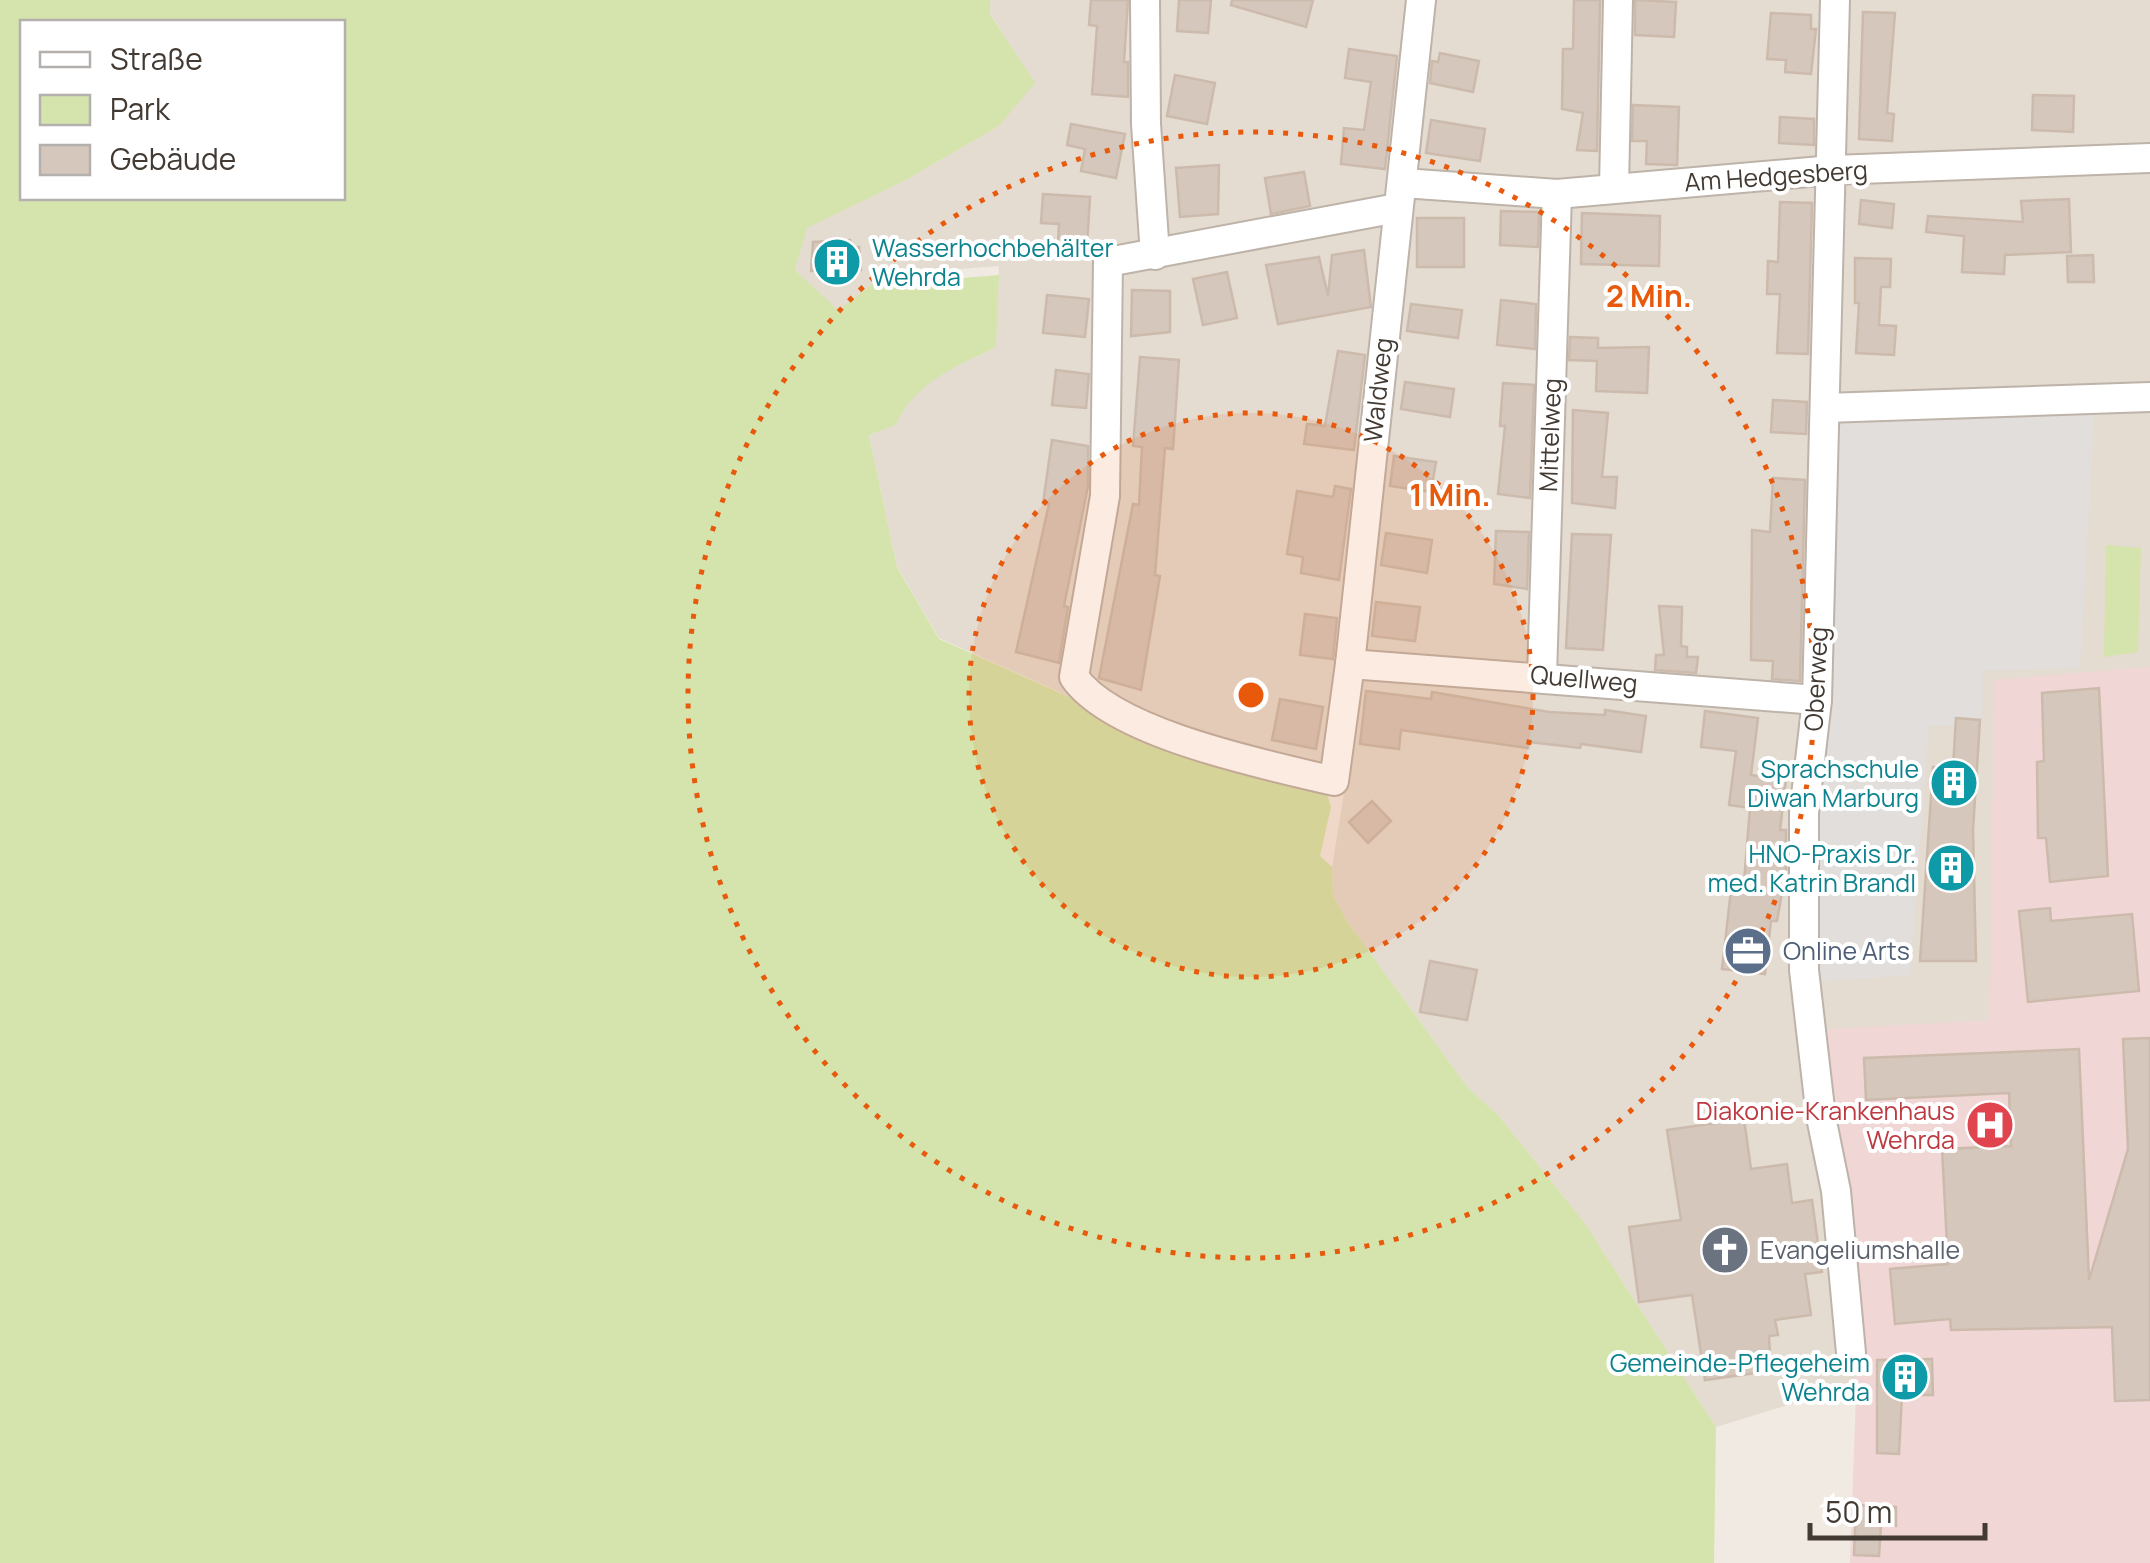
<svg xmlns="http://www.w3.org/2000/svg" width="2150" height="1563" viewBox="0 0 2150 1563" font-family="Manrope,sans-serif">
	<rect width="100%" height="100%" fill="#f1eae2"/>
	<polygon fill="#e4dbd1" points="990,0 2150,0 2150,1563 1859,1383 1716,1427 1584,1222 1498,1115 1468,1088 1347,921 1333,895 1332,867 1347,775 1236,753 1087,686 1075,699 939,638 897,566 869,435 896,425 907,401 929,380 996,347 999,266 884,275 838,311 795,270 806,228 906,180 999,126 1034,83 990,13"/>
	<polygon fill="#f1d6d6" points="2150,667 2150,1563 1850,1563 1859,1308 1816,1030 1990,1020 1994,680"/>
	<g fill="#d4e4ac" fill-rule="evenodd">
		<path d="M0,0H990V14L1035,83L999,126L906,180L807,228L795,270L838,310L884,275L890,284L999,275L996,347C955,368 915,381 896,425L869,435L897,567L939,639L1074,699L1081,693L1326,790L1331,807L1320,856L1332,867L1333,895L1347,921L1468,1088L1498,1115L1584,1222L1716,1427L1714,1563H0ZM22,22H342V198H22Z"/>
		<polygon points="2106,545 2141,548 2138,652 2104,657"/>
	</g>
	<polygon fill="#e1dedb" points="2095,404 2080,668 1983,671 1982,726 1929,726 1910,975 1815,982 1817,804 1832,710 1839,427 1855,410"/>
	<g fill="#d5c7bb" stroke="#ccbbac" stroke-width="2.5">
		<polygon points="1091,0 1128,0 1124,62 1128,62 1128,97 1092,94 1097,26 1089,25"/>
		<polygon points="1179,0 1211,0 1208,33 1177,31"/>
		<polygon points="1232,0 1313,0 1306,27 1231,5"/>
		<polygon points="1574,0 1600,0 1597,151 1577,150 1583,113 1562,109 1563,49 1573,49"/>
		<polygon points="1635,0 1676,2 1674,37 1635,35"/>
		<polygon points="1863,12 1895,13 1887,113 1894,114 1892,141 1859,139"/>
		<polygon points="1771,13 1811,15 1811,29 1816,29 1811,74 1785,72 1786,60 1767,59"/>
		<polygon points="1349,49 1397,56 1385,169 1341,164 1344,128 1364,130 1371,82 1345,78"/>
		<polygon points="1440,53 1479,61 1473,92 1430,83 1432,61 1438,62"/>
		<polygon points="1175,75 1215,83 1207,124 1167,116"/>
		<polygon points="2033,95 2074,96 2073,132 2032,130"/>
		<polygon points="1633,105 1679,107 1677,165 1646,164 1647,141 1632,141"/>
		<polygon points="1780,117 1814,119 1814,145 1779,143"/>
		<polygon points="1431,120 1485,129 1480,161 1426,153"/>
		<polygon points="1071,124 1125,134 1116,178 1081,171 1085,149 1067,145"/>
		<polygon points="1219,165 1218,214 1180,217 1176,168"/>
		<polygon points="1304,172 1310,206 1271,214 1265,178"/>
		<polygon points="1043,194 1090,197 1087,245 1058,243 1059,224 1041,223"/>
		<polygon points="2069,199 2071,252 2005,255 2004,274 1962,272 1964,236 1926,232 1928,216 2023,222 2021,201"/>
		<polygon points="1861,200 1894,204 1892,228 1859,224"/>
		<polygon points="1780,202 1812,203 1808,354 1777,353 1780,294 1767,294 1768,261 1778,262"/>
		<polygon points="1501,211 1539,212 1538,247 1500,245"/>
		<polygon points="1582,213 1660,216 1659,266 1581,264"/>
		<rect x="1417" y="218" width="47" height="49"/>
		<polygon points="850,240 851,247 859,247 861,270 811,271 813,242"/>
		<polygon points="1364,250 1371,307 1278,324 1266,265 1319,257 1328,296 1332,255"/>
		<polygon points="2093,255 2094,282 2068,282 2067,256"/>
		<polygon points="1855,258 1891,259 1890,287 1881,287 1879,325 1896,326 1894,355 1856,353 1859,303 1855,303"/>
		<polygon points="1227,272 1237,318 1203,325 1193,279"/>
		<polygon points="1132,290 1170,291 1170,332 1131,336"/>
		<polygon points="1047,295 1089,299 1085,337 1043,333"/>
		<polygon points="1501,300 1536,304 1535,349 1497,345"/>
		<polygon points="1411,304 1462,310 1458,338 1407,331"/>
		<polygon points="1570,337 1598,338 1598,348 1649,347 1647,393 1596,391 1597,361 1569,360"/>
		<polygon points="1338,351 1365,355 1354,450 1304,444 1307,424 1325,426"/>
		<polygon points="1140,357 1179,360 1173,449 1165,448 1155,575 1160,576 1141,690 1099,678 1133,504 1139,505 1142,447 1133,446"/>
		<polygon points="1056,370 1089,374 1086,408 1052,405"/>
		<polygon points="1405,382 1454,389 1450,417 1401,409"/>
		<polygon points="1503,383 1534,385 1530,498 1498,494 1505,426 1500,426"/>
		<polygon points="1773,400 1807,402 1806,434 1771,432"/>
		<polygon points="1573,410 1608,413 1602,477 1617,477 1615,508 1572,503"/>
		<polygon points="1052,440 1088,446 1088,486 1064,606 1068,607 1059,663 1016,652 1049,504 1043,503"/>
		<polygon points="1394,456 1436,462 1431,492 1390,486"/>
		<polygon points="1773,478 1805,480 1800,681 1772,679 1773,661 1751,660 1752,530 1770,532"/>
		<polygon points="1335,486 1351,489 1339,580 1301,573 1303,557 1287,554 1297,491 1333,497"/>
		<polygon points="1496,531 1529,532 1527,589 1494,584"/>
		<polygon points="1386,533 1432,540 1427,573 1381,565"/>
		<polygon points="1572,534 1611,535 1603,650 1566,648"/>
		<polygon points="1376,602 1420,607 1415,641 1372,636"/>
		<polygon points="1659,606 1682,607 1681,646 1687,647 1687,657 1698,657 1696,673 1655,670 1656,655 1664,655"/>
		<polygon points="1305,614 1337,618 1333,659 1300,655"/>
		<polygon points="2099,688 2108,876 2050,882 2046,838 2038,838 2037,762 2044,761 2042,693"/>
		<polygon points="1366,691 1431,699 1432,692 1549,712 1605,715 1605,710 1646,716 1641,752 1581,744 1580,748 1529,742 1528,748 1401,730 1399,749 1360,744"/>
		<polygon points="1280,699 1323,707 1316,749 1272,740"/>
		<polygon points="1705,711 1758,718 1751,775 1786,780 1780,830 1786,830 1786,870 1777,921 1771,921 1765,974 1722,969 1732,881 1744,882 1750,808 1729,805 1736,751 1701,747"/>
		<polygon points="1956,718 1980,720 1973,830 1976,961 1920,961 1933,767 1953,768"/>
		<polygon points="1372,801 1391,821 1368,843 1349,822"/>
		<polygon points="2050,908 2051,921 2132,914 2139,991 2028,1002 2019,911"/>
		<polygon points="1430,961 1477,970 1467,1020 1420,1012"/>
		<polygon points="2150,1038 2150,1400 2115,1401 2112,1327 1951,1330 1950,1319 1895,1324 1890,1269 1948,1264 1942,1149 2011,1146 2009,1093 1866,1100 1864,1058 2079,1049 2089,1280 2128,1149 2123,1039"/>
		<polygon points="1744,1119 1751,1169 1787,1164 1792,1203 1812,1200 1822,1272 1805,1274 1811,1315 1775,1320 1778,1335 1769,1336 1771,1371 1705,1380 1692,1295 1639,1302 1629,1227 1681,1220 1667,1130"/>
		<polygon points="1932,1359 1933,1395 1902,1395 1899,1454 1877,1453 1877,1360"/>
		<polygon points="1856,1505 1896,1507 1896,1526 1881,1525 1879,1556 1854,1555"/>
	</g>
	<g fill="none" stroke-linecap="round" stroke-linejoin="round">
		<g stroke="#beb3a9" stroke-width="32">
			<g id="minor">
				<polyline points="1145,0 1146,124 1155,255"/>
				<polyline points="1835,0 1817,700 1804,813 1804,970 1821,1117 1836,1191 1851,1353"/>
				<polyline points="1403,183 1557,194 1833,170 2150,158"/>
				<polyline points="1614,188 1618,0"/>
				<path d="M1397,208L1108,262L1105,496L1074,677C1113,734 1267,765 1334,781L1350,664L1421,0"/>
				<polyline points="1825,408 2150,397"/>
				<polyline points="1350,664 1817,700"/>
				<polyline points="1542,675 1557,194"/>
			</g>
		</g>
		<use href="#minor" stroke="#fff" stroke-width="28"/>
	</g>
	<circle cx="1251" cy="695" r="282" fill="#e8590c" fill-opacity=".12"/>
	<g fill="none" stroke="#e8590c" stroke-width="5" stroke-dasharray="5 10">
		<circle cx="1251" cy="695" r="282"/>
		<circle cx="1251" cy="695" r="563"/>
	</g>
	<defs>
		<g id="building-disc" transform="scale(2.5)"><circle r="9.5" fill="#0f9aa8" stroke="#fff"/><path d="M-4-6H4V6H1V3H-1V6H-4ZM-2.5-4.3h1.7v1.8h-1.7ZM.8-4.3h1.7v1.8H.8ZM-2.5-1h1.7V.8h-1.7ZM.8-1h1.7V.8H.8Z" fill="#fff"/></g>
		<g id="office-disc" transform="scale(2.5)"><circle r="9.5" fill="#5c6f8a" stroke="#fff"/><path d="M-6-3h4V-5.5h4V-3h4V5H-6ZM-1-4.5V-3h2v-1.5ZM-6 0V1H6V0Z" fill="#fff"/></g>
		<g id="hospital-disc" transform="scale(2.5)"><circle r="9.5" fill="#e0444e" stroke="#fff"/><path d="M-5-5h3v3.5h4V-5h3V5h-3V1.5h-4V5h-3Z" fill="#fff"/></g>
		<g id="church-disc" transform="scale(2.5)"><circle r="9.5" fill="#6b7280" stroke="#fff"/><path d="M-1.2-6h2.4v3.5h3.3v2.4h-3.3V6h-2.4V-.1h-3.3v-2.4h3.3Z" fill="#fff"/></g>
	</defs>
	<g fill-rule="evenodd">
		<use href="#building-disc" x="837" y="262"/>
		<use href="#building-disc" x="1954" y="783"/>
		<use href="#building-disc" x="1951" y="868"/>
		<use href="#office-disc" x="1748" y="951"/>
		<use href="#hospital-disc" x="1990" y="1125"/>
		<use href="#church-disc" x="1725" y="1250"/>
		<use href="#building-disc" x="1905" y="1377"/>
	</g>
	<g text-anchor="middle" stroke-width="8" stroke-linejoin="round" paint-order="stroke">
		<g font-size="25" fill="#423a33" stroke="#fff">
			<text transform="translate(1776 176) rotate(-4)" y="9">Am Hedgesberg</text>
			<text transform="translate(1378 390) rotate(-84)" y="9">Waldweg</text>
			<text transform="translate(1550 435) rotate(-88)" y="9">Mittelweg</text>
			<text transform="translate(1584 679) rotate(5)" y="9">Quellweg</text>
			<text transform="translate(1816 679) rotate(-87)" y="9">Oberweg</text>
		</g>
		<g font-size="25" fill="#0d838f" stroke="#fff" text-anchor="end">
			<text x="872" y="257" text-anchor="start">Wasserhochbehälter<tspan x="872" dy="29">Wehrda</tspan></text>
			<text x="1919" y="778">Sprachschule<tspan x="1919" dy="29">Diwan Marburg</tspan></text>
			<text x="1916" y="863">HNO-Praxis Dr.<tspan x="1916" dy="29">med. Katrin Brandl</tspan></text>
			<text x="1870" y="1372">Gemeinde-Pflegeheim<tspan x="1870" dy="29">Wehrda</tspan></text>
		</g>
		<g font-size="25" fill="#4e5e75" stroke="#fff" text-anchor="start">
			<text x="1783" y="960">Online Arts</text>
		</g>
		<g font-size="25" fill="#be3a42" stroke="#fff" text-anchor="end">
			<text x="1955" y="1120">Diakonie-Krankenhaus<tspan x="1955" dy="29">Wehrda</tspan></text>
		</g>
		<g font-size="25" fill="#5b616d" stroke="#fff" text-anchor="start">
			<text x="1760" y="1259">Evangeliumshalle</text>
		</g>
	</g>
	<circle cx="1251" cy="695" r="15" fill="#e8590c" stroke="#fff" stroke-width="5"/>
	<g font-size="30" text-anchor="middle" font-weight="bold" fill="#e8590c" stroke="#fff" stroke-width="8" stroke-linejoin="round" paint-order="stroke">
		<text x="1649" y="307">2 Min.</text>
		<text x="1450" y="506">1 Min.</text>
	</g>
	<rect x="20" y="20" width="325" height="180" fill="#ffffff" stroke="#b3b0ad" stroke-width="2.5"/>
	<rect x="40" y="52" width="50" height="15" fill="#ffffff" stroke="#b3b0ad" stroke-width="2.5"/>
	<text x="110" y="70" font-size="30" fill="#423a33">Straße</text>
	<rect x="40" y="95" width="50" height="30" fill="#d4e4ac" stroke="#b3b0ad" stroke-width="2.5"/>
	<text x="110" y="120" font-size="30" fill="#423a33">Park</text>
	<rect x="40" y="145" width="50" height="30" fill="#d5c7bb" stroke="#b3b0ad" stroke-width="2.5"/>
	<text x="110" y="170" font-size="30" fill="#423a33">Gebäude</text>
	<path d="M1810 1523v15h175v-15" fill="none" stroke="#423a33" stroke-width="5"/>
	<text x="1825" y="1523" font-size="30" fill="#423a33" stroke="#ffffff" stroke-width="8" paint-order="stroke">50 m</text>
</svg>
